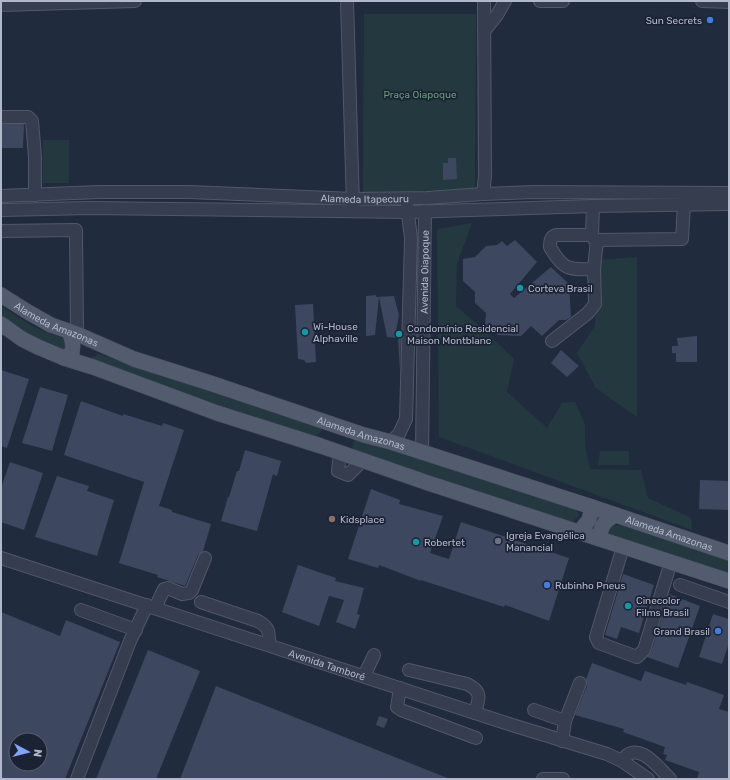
<svg xmlns="http://www.w3.org/2000/svg" width="730" height="780" viewBox="0 0 730 780" font-family="Rubik,sans-serif">
	<rect width="100%" height="100%" fill="#212b3e"/>
	<g fill="#23393f">
		<polygon points="364,14 476,14 475,188 363,194"/>
		<rect x="43" y="140" width="26" height="43"/>
		<polygon points="472,223 457,264 456,306 484,330 514,359 507,392 547,428 562,403 575,402 585,424 585,445 590,469 641,470 648,498 691,518 692,530 439,437 437,229"/>
		<polygon points="637,257 637,417 596,388 577,353 595,326 598,260"/>
		<polygon points="1,306 32,326 64,339 68,342 68,346 64,350 18,330 1,317"/>
		<polygon points="98,354 261,406 319,426 322,431 315,437 94,363 89,359"/>
		<polygon points="355,438 574,507 580,515 572,522 355,451 352,447"/>
		<polygon points="600,451 629,451 629,465 598,465"/>
		<polygon points="620,525 729,558 729,576 609,535 608,526"/>
	</g>
	<g fill="#3d475f" fill-rule="evenodd">
		<polygon points="1,124 24,124 23,148 1,148"/>
		<polygon points="448,158 456,158 457,179 443,180 443,163 448,163"/>
		<polygon points="515,240 537,262 510,294 514,298 551,267 569,284 571,317 566,320 559,320 542,336 531,326 521,336 498,335 485,324 486,313 475,303 475,292 463,281 463,259 475,257 486,246 497,245 502,241 507,246"/>
		<polygon points="376,295 376,297 394,296 399,315 396,331 401,331 400,371 398,338 387,337 379,297 375,335 366,336 366,296"/>
		<polygon points="313,304 316,362 306,363 304,360 298,359 295,305"/>
		<polygon points="697,336 697,362 676,362 676,353 672,353 672,346 678,346 677,338"/>
		<polygon points="561,350 579,366 567,377 551,363"/>
		<polygon points="1,370 29,379 7,448 1,446"/>
		<polygon points="40,387 68,395 52,451 22,443"/>
		<polygon points="81,401 123,416 123,414 162,426 163,423 184,430 159,506 172,510 172,512 211,524 203,551 198,555 185,586 157,577 158,575 119,563 144,482 64,455"/>
		<polygon points="245,450 281,461 277,476 273,474 257,531 221,521 228,497 229,497 237,471 239,471"/>
		<polygon points="10,462 43,473 24,530 1,522 1,488"/>
		<polygon points="57,476 89,486 87,491 114,500 97,556 35,537"/>
		<polygon points="700,480 729,481 729,510 699,509"/>
		<polygon points="371,489 400,500 399,504 443,516 430,553 449,559 461,522 569,558 549,621 505,605 504,607 421,580 421,581 379,565 378,568 348,559"/>
		<polygon points="298,565 336,578 335,581 364,588 357,614 360,615 355,629 336,622 344,600 329,596 319,626 282,612"/>
		<polygon points="623,574 654,585 639,633 621,627 617,639 605,635"/>
		<polygon points="669,594 700,606 678,668 647,657 651,652"/>
		<path d="M1,612L60,636L66,620L120,642L65,779H1ZM16,740H40V764H16Z"/>
		<polygon points="713,614 729,619 729,643 722,664 699,657"/>
		<polygon points="148,650 200,671 156,779 96,779"/>
		<polygon points="592,663 641,681 645,671 686,685 687,682 724,695 719,709 729,712 729,779 697,779 699,772 665,760 667,755 663,754 665,747 623,732 624,729 575,715 587,686 586,679"/>
		<polygon points="216,686 450,779 180,779"/>
		<polygon points="379,716 388,719 384,728 376,725"/>
	</g>
	<g fill="none" stroke-linecap="round" stroke-linejoin="round">
		<g stroke="#515869" stroke-width="14">
			<g id="minor">
				<polyline points="347,1 353,206"/>
				<polyline points="540,1 563,1"/>
				<polyline points="702,1 729,2"/>
				<polyline points="1,5 135,1"/>
				<polyline points="484,31 497,15 505,1"/>
				<polyline points="1,117 28,117 32,121 35,157 35,195"/>
				<polyline points="483,194 485,176 484,1"/>
				<path id="s1" d="M1,196L99,192H189L353,199L427,198L483,194L533,192L729,193"/>
				<polyline points="593,206 592,235 594,239 597,240 682,239 684,204"/>
				<polyline points="1,210 90,208 408,212 593,206 729,204"/>
				<polyline points="1,231 76,230 77,334"/>
				<path d="M592,235H556C550,237 550,242 550,247C563,270 569,270 594,269"/>
				<polyline points="552,341 588,313 595,304 594,269 597,240"/>
				<polyline points="391,442 399,434 406,419 411,239 407,205"/>
				<polyline points="340,453 338,471 348,475 358,465 360,460"/>
				<path id="s2" d="M422,453L425,211"/>
				<polyline points="623,547 596,637 599,643 637,657 644,650 671,562"/>
				<path id="s3" d="M1,558L512,725L607,754L622,761L648,779"/>
				<polyline points="680,585 729,602"/>
				<path d="M201,602L258,621C270,628 269,632 269,645"/>
				<polyline points="155,608 164,589 168,588 182,594 189,593 192,590 205,558"/>
				<polyline points="81,610 136,630"/>
				<path d="M409,670L467,684C483,692 479,698 475,713"/>
				<polyline points="364,676 374,655"/>
				<polyline points="400,688 397,707 401,710 476,738"/>
				<polyline points="534,710 565,721 562,741"/>
				<polyline points="565,721 580,683"/>
				<path d="M622,761C637,738 658,767 670,779"/>
				<polyline points="77,779 130,641 147,605"/>
				<polyline points="543,779 563,779"/>
			</g>
		</g>
		<g stroke="#3f4657" stroke-width="16">
			<g id="major">
				<path id="s4" d="M1,295L28,312L51,325L77,334L134,359L213,384L364,435L391,442L592,507L729,553"/>
				<polyline points="1,324 22,339 38,347 64,358 93,367 217,413 321,446 428,483 729,581"/>
				<path d="M64,358L72,353C74,344 72,339 69,331"/>
				<polyline points="579,532 589,520 592,507"/>
				<path d="M600,539C600,526 605,520 616,515"/>
			</g>
		</g>
		<use href="#minor" stroke="#363d4e" stroke-width="12"/>
		<use href="#major" stroke="#535c6e" stroke-width="15"/>
	</g>
	<g fill="#3f7fe0" stroke="#1b2233" stroke-width="1.5">
		<circle cx="710" cy="20" r="4"/>
		<circle cx="547" cy="585" r="4"/>
		<circle cx="718" cy="631" r="4"/>
	</g>
	<g fill="#0f9aa8" stroke="#1b2233" stroke-width="1.5">
		<circle cx="520" cy="288" r="4"/>
		<circle cx="305" cy="332" r="4"/>
		<circle cx="399" cy="334" r="4"/>
		<circle cx="416" cy="542" r="4"/>
		<circle cx="628" cy="606" r="4"/>
	</g>
	<circle fill="#8d6e63" stroke="#1b2233" stroke-width="1.5" cx="332" cy="519" r="4"/>
	<circle fill="#6b7280" stroke="#1b2233" stroke-width="1.5" cx="498" cy="541" r="4"/>
	<g text-anchor="middle" stroke-width="3.5" stroke-linejoin="round" paint-order="stroke">
		<g font-size="10" fill="#b1b8ca" stroke="#1b2233" text-anchor="start">
			<text x="702" y="24" text-anchor="end">Sun Secrets</text>
			<text x="528" y="292">Corteva Brasil</text>
			<text x="313" y="330">Wi-House<tspan x="313" dy="12">Alphaville</tspan></text>
			<text x="407" y="332">Condomínio Residencial<tspan x="407" dy="12">Maison Montblanc</tspan></text>
			<text x="340" y="523">Kidsplace</text>
			<text x="506" y="539">Igreja Evangélica<tspan x="506" dy="12">Manancial</tspan></text>
			<text x="424" y="546">Robertet</text>
			<text x="555" y="589">Rubinho Pneus</text>
			<text x="636" y="604">Cinecolor<tspan x="636" dy="12">Films Brasil</tspan></text>
			<text x="710" y="635" text-anchor="end">Grand Brasil</text>
		</g>
		<g font-size="10" fill="#669d79" stroke="#1b2233">
			<text x="420" y="98">Praça Oiapoque</text>
		</g>
		<g font-size="10" fill="#b1b8ca" stroke="#1b2233">
			<text dy="4" stroke="none"><textPath href="#s1" startOffset="364">Alameda Itapecuru</textPath></text>
			<text dy="4" stroke="none"><textPath href="#s2" startOffset="181">Avenida Oiapoque</textPath></text>
			<text dy="4" stroke="none"><textPath href="#s4" startOffset="63">Alameda Amazonas</textPath></text>
			<text dy="4" stroke="none"><textPath href="#s4" startOffset="387">Alameda Amazonas</textPath></text>
			<text dy="4" stroke="none"><textPath href="#s4" startOffset="711">Alameda Amazonas</textPath></text>
			<text dy="4" stroke="none"><textPath href="#s3" startOffset="343">Avenida Tamboré</textPath></text>
		</g>
	</g>
	<rect width="730" height="780" fill="none" stroke="#b1b8ca" stroke-width="4"/>
	<g transform="translate(28 752) rotate(97)"><circle r="19" fill="#1b2233" stroke="#575e6f"/>
	<path d="M0-3L7 15L0 10L-7 15Z" fill="#81a4ff"/>
	<text y="-6" font-size="11" font-weight="bold" text-anchor="middle" fill="#b1b8ca">N</text>
	</g>
</svg>
